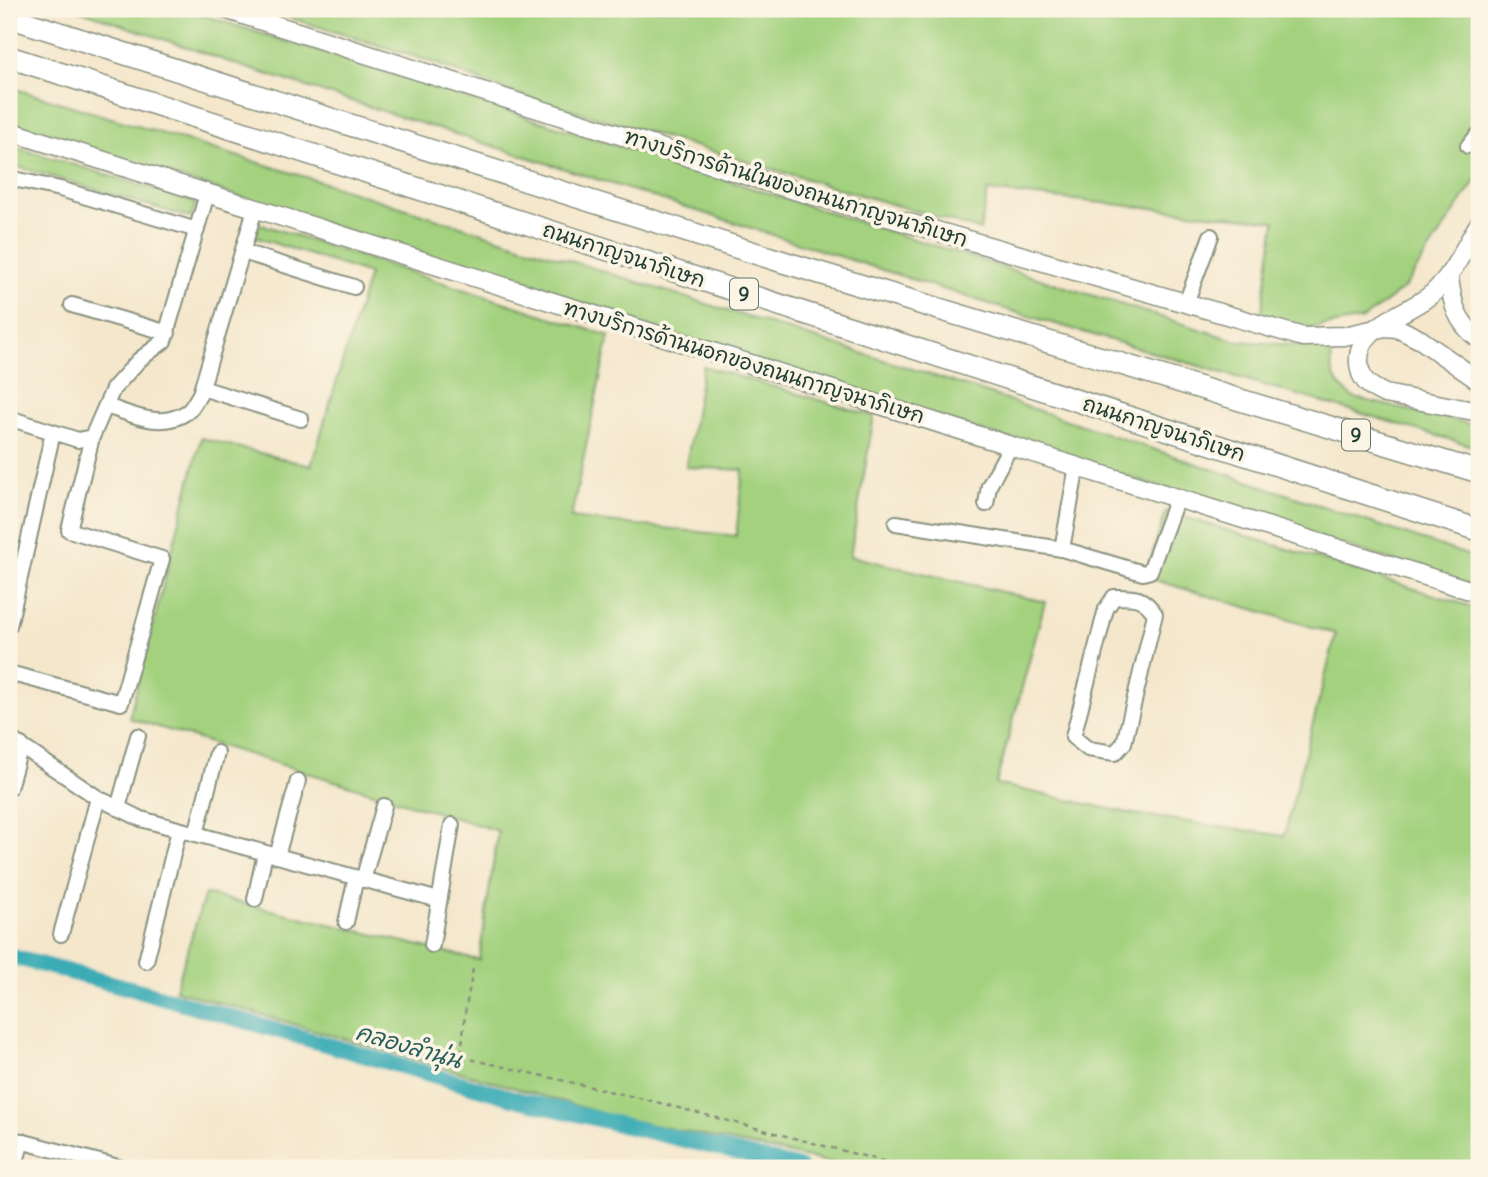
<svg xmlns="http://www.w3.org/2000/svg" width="1488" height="1177" viewBox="0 0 1488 1177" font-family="Delius,'Playpen Sans Thai',sans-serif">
	<rect width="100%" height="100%" fill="#fcf5e5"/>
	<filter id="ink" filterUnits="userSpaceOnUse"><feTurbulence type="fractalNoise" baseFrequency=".0143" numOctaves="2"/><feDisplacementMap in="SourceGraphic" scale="14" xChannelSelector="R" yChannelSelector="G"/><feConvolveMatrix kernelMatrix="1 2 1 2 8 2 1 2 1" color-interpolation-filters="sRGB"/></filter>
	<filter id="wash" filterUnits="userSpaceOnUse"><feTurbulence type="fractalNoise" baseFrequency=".00686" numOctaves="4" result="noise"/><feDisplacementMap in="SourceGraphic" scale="28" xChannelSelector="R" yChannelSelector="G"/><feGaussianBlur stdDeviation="1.57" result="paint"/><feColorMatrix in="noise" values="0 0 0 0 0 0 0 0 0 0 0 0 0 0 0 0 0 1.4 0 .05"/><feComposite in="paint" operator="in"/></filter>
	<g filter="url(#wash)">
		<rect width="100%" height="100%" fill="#f4e7cc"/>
		<g fill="#a3d17e" stroke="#618759" stroke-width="2">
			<path d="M76,9H184L1237,341L1332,348C1329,373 1334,383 1354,398L1479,426V448L1015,312L244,67Z"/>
			<polygon points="268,9 1479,9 1479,175 1404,288 1363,319 1312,328 1261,317 1275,221 988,191 980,230 507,91 429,61 268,11"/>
			<polygon points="9,87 312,179 972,388 1479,559 1479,588 9,124"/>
			<polygon points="9,145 196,202 191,218 9,164"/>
			<polygon points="260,224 609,336 571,518 736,536 743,470 686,467 703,366 874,416 850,556 1045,602 996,784 1128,813 1284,836 1336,634 1145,577 1166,511 1479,609 1479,1168 855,1168 612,1116 175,990 205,894 479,960 498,831 129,718 201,438 311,466 369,274 255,237"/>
		</g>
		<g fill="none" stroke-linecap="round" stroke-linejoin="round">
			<polyline stroke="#3bacb6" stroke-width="16" points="9,956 141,991 523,1101 800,1168"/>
		</g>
	</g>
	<g filter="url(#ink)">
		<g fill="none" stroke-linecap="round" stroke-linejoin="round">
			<g stroke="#8a9280" stroke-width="18">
				<g id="minor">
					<polyline points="1468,146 1479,134"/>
					<polyline points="9,178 60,189 197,230"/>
					<polyline points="243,252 354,287"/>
					<polyline points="1186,303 1211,236"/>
					<polyline points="72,305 168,333"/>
					<polyline points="202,388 301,419"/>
					<path d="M106,406C131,414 161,430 187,412C192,409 196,400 200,394L255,209"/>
					<polyline points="9,418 78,440 92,437 113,389 139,360 164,341 207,194"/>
					<polyline points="1077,466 1062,549 1143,573 1150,571 1177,498"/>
					<polyline points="986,504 989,486 1011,445"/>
					<polyline points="896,523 1062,549"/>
					<path d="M1114,597C1134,597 1143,596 1155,614L1124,743L1115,753L1088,749L1073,737L1106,609Z"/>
					<polyline points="9,626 53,432"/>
					<polyline points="9,673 121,703 162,559 69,530 92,437"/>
					<polyline points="9,738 98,798 141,819 439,900"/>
					<polyline points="9,788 21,745"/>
					<polyline points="118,808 138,736"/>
					<polyline points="196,834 217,753"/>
					<polyline points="277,856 298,781"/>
					<polyline points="363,880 384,806"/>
					<polyline points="255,899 265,853"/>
					<polyline points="346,922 356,878"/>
					<polyline points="61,934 98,798"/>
					<polyline points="432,945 452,825"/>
					<polyline points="146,961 179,830"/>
					<polyline points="9,1138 122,1168"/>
					<polyline points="14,1168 22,1141"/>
				</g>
			</g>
			<g stroke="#8a9280" stroke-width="21">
				<g id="major">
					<polyline points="225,9 767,182 1303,337 1344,336 1385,327 1397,328 1421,340 1479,381"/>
					<polyline points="9,131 1479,593"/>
					<path d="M1479,224C1464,248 1454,273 1434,292C1411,314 1356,324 1359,363C1360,381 1370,387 1385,394L1479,412"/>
					<path d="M1449,277C1452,304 1457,323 1479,339"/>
				</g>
			</g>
			<g stroke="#8a9280" stroke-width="24">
				<g id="highway">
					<polyline points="9,17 780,261 1479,472"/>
					<polyline points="9,57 1479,530"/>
				</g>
			</g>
			<polyline stroke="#8a9280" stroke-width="2.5" stroke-dasharray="5 5" stroke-linecap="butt" points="473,969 465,1013 461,1057 652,1101 909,1168"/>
			<use href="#minor" stroke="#fff" stroke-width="14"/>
			<use href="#major" stroke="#fff" stroke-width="18"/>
			<use href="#highway" stroke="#fff" stroke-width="21"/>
		</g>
	</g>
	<g text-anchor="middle" stroke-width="7" stroke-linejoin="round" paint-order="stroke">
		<g fill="#fcf5e5" stroke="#617469" stroke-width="2">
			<rect x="730" y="278.5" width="28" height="31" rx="5"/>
			<rect x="1342" y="419.5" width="28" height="31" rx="5"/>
		</g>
		<g font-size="19" font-weight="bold" fill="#1f3d34">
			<text x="744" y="301">9</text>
			<text x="1356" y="442">9</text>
		</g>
		<g font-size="21" fill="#1f3d34" stroke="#fcf5e5">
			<text transform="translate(796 188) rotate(17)" y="7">ทางบริการด้านในของถนนกาญจนาภิเษก</text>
			<text transform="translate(624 255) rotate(18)" y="7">ถนนกาญจนาภิเษก</text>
			<text transform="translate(744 362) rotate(17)" y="7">ทางบริการด้านนอกของถนนกาญจนาภิเษก</text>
			<text transform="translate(1164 429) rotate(18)" y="7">ถนนกาญจนาภิเษก</text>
		</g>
		<g font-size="23" font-style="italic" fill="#275e5b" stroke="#fcf5e5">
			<text transform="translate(409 1046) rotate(16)" y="8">คลองลำนุ่น</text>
		</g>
	</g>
	<rect width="1488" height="1177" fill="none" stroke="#fcf5e5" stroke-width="35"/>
</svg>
